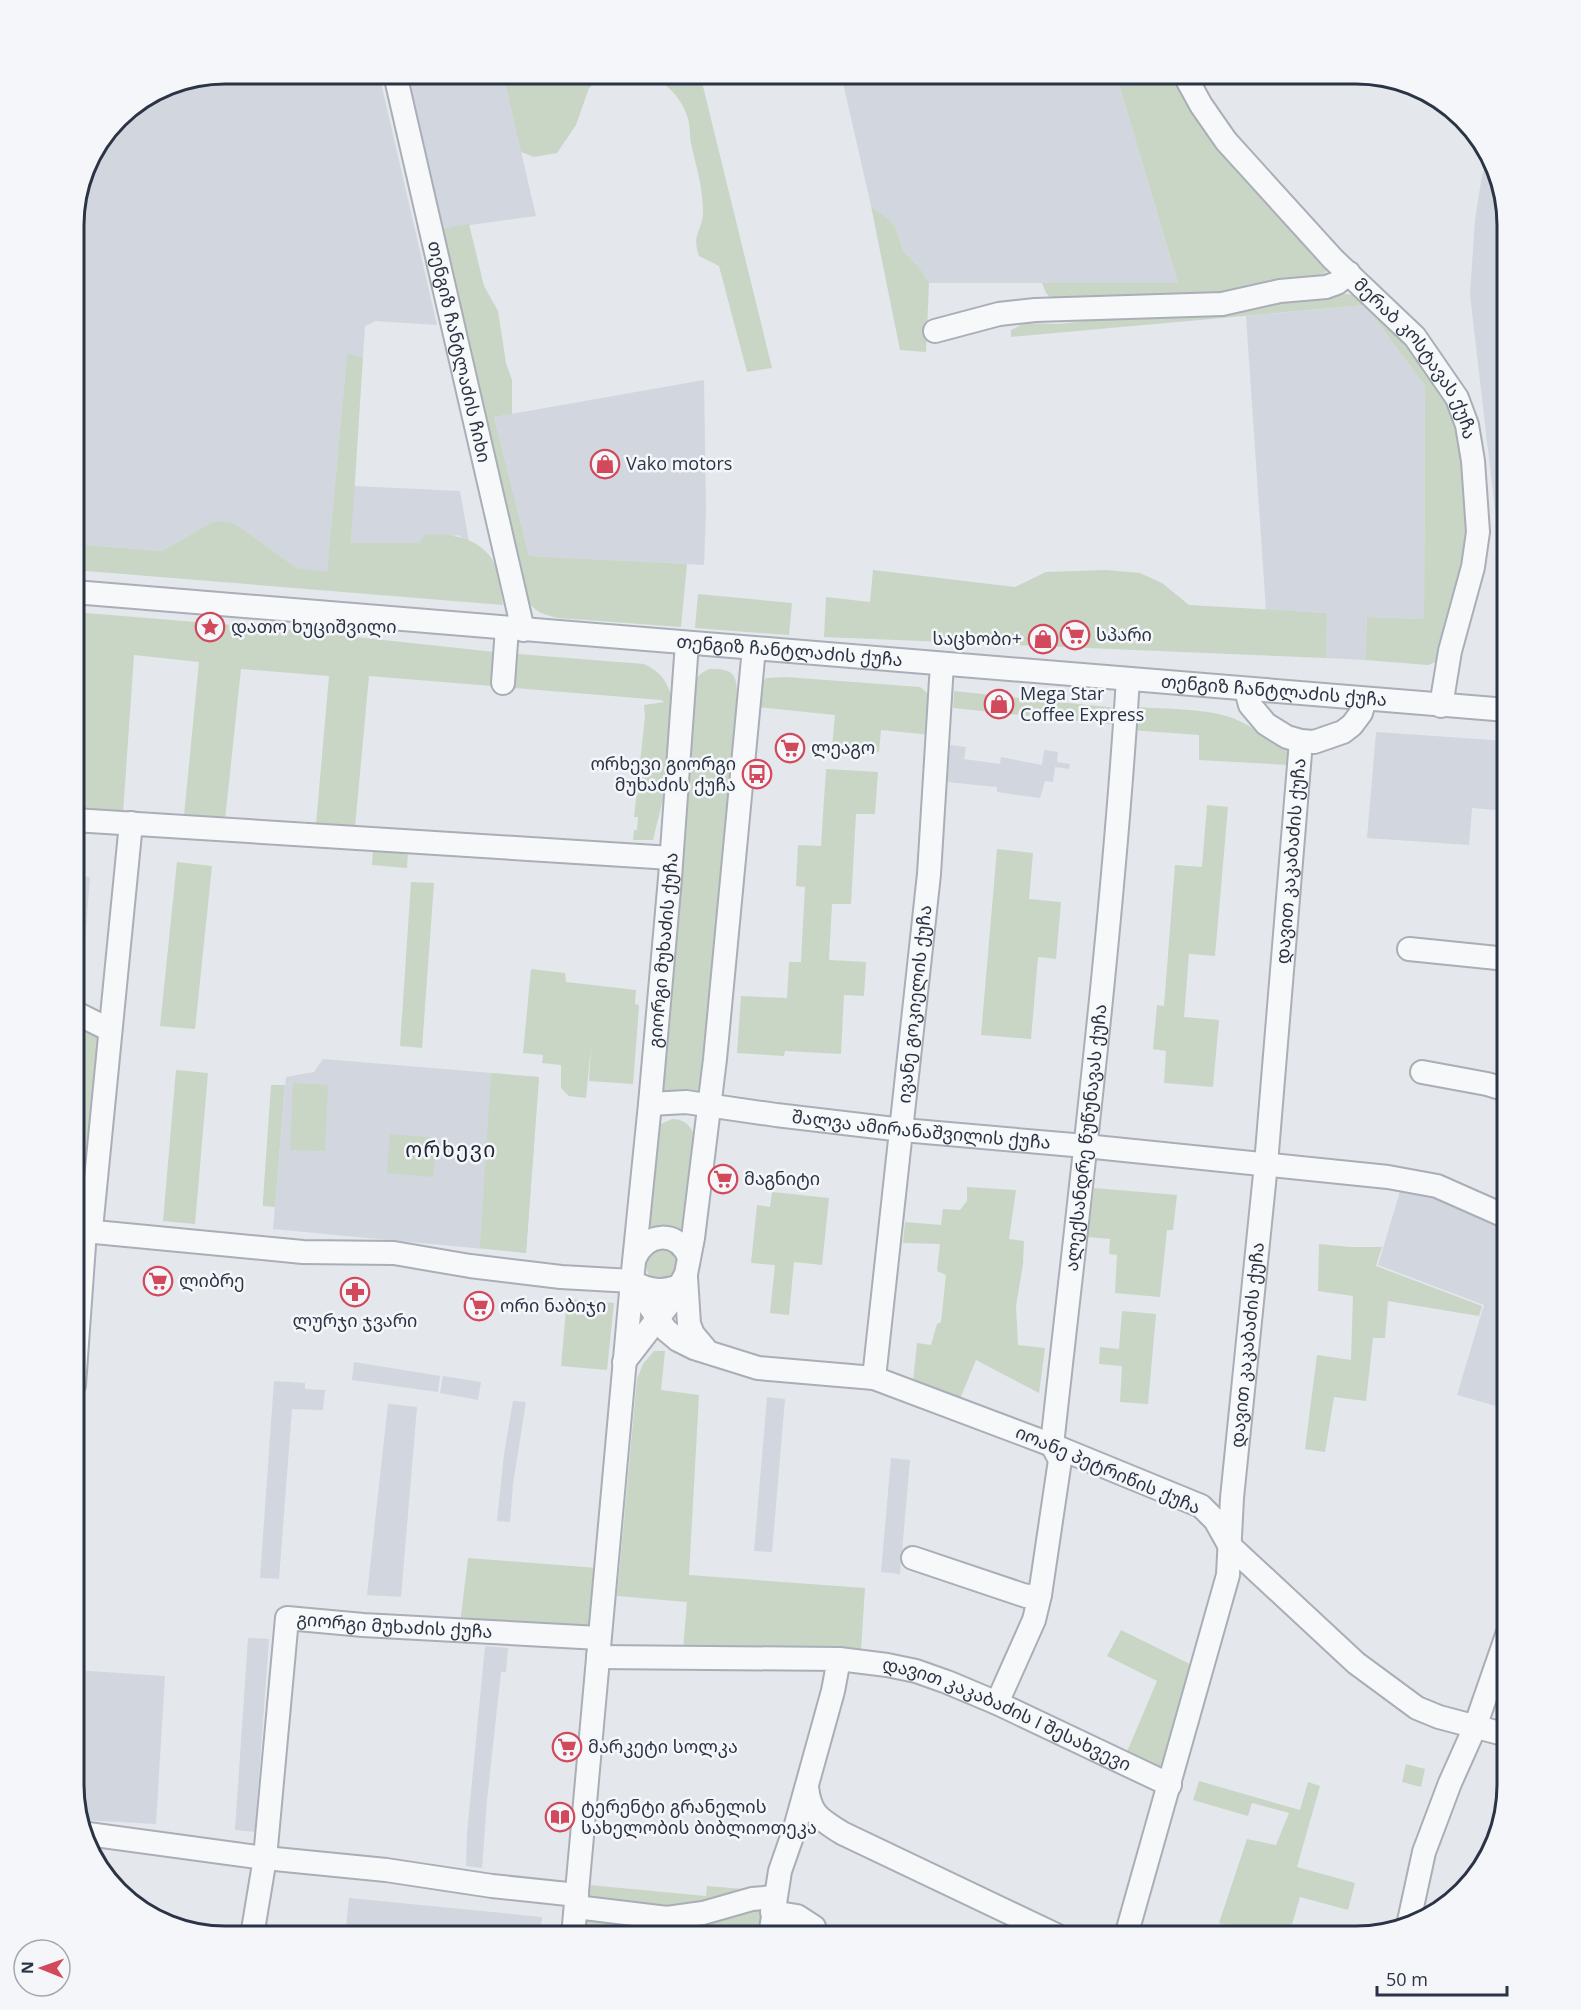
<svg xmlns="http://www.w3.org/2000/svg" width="1581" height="2010" viewBox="0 0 1581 2010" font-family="'Open Sans','Noto Sans Georgian',sans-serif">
	<rect width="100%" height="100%" fill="#e4e7ec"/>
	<g fill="#d2d6de">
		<polygon points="225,74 379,74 437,325 376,321 365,326 363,357 347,355 327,573 297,568 237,525 209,524 162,551 74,544 74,215 89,158 125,111 168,85"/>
		<polygon points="405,74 503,74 536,216 441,229"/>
		<polygon points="841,74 1116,74 1178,283 929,283 919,267 903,251 896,228 887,218 871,206"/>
		<polygon points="1488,160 1507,225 1507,526 1497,527 1470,295 1475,220 1482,175"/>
		<polygon points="1365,305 1425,386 1424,619 1367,617 1365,660 1326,658 1327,613 1266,610 1246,316"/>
		<polygon points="704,380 706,511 704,565 529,556 494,417"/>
		<polygon points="354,486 460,491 469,542 458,535 419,543 351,543"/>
		<polygon points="1376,732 1507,741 1507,811 1472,808 1469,845 1367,838"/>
		<polygon points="950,745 966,747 964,759 1000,764 1001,757 1042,765 1044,750 1058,752 1057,762 1070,764 1069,769 1055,767 1053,782 1045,781 1040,798 997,792 997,787 947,782"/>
		<polygon points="75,876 90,877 85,941 74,940"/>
		<polygon points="323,1059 539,1077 526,1253 273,1229 286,1077 314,1072"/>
		<polygon points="1401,1188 1440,1196 1507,1228 1507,1409 1457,1395 1484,1305 1378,1265"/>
		<polygon points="354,1362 440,1376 438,1392 352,1380"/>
		<polygon points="443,1376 481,1382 478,1400 440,1393"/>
		<polygon points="274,1381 305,1383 305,1389 325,1390 323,1410 292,1409 279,1579 260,1578"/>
		<polygon points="767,1397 785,1399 772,1552 754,1551"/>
		<polygon points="513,1401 526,1402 513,1484 510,1522 497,1521 504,1454"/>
		<polygon points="388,1404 417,1407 401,1597 367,1595"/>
		<polygon points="891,1458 910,1460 900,1574 881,1572"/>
		<polygon points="248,1638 269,1639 255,1832 235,1830"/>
		<polygon points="485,1646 508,1648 506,1672 501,1672 487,1800 482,1868 466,1866 467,1834"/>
		<polygon points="74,1670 165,1676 156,1824 84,1820 74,1785"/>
		<polygon points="349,1898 542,1917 540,1936 345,1936"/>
	</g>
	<g fill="#c9d6c5">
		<polygon points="503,74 607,74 589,88 576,125 557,153 534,157 521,152"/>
		<path d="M646,74H700L772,368L747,372L719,266L699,256C691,233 703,231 703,212C703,189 697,169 692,148C689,138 691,125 687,116C682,98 663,79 646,74Z"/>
		<polygon points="1116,74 1177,74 1328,267 1325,273 1310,278 1248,292 1054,301 1046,293 1042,283 1178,283"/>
		<polygon points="871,206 887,218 896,228 903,251 919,267 929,283 926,352 900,350"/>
		<path d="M469,224L484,286L498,311L506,363L512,380V414L494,417L529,556L687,564L681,627L558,618C544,615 535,612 527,600L441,229Z"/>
		<polygon points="1348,294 1359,297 1377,309 1414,353 1443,390 1454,421 1464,467 1467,514 1465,556 1438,661 1428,665 1365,660 1367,617 1424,619 1425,386 1365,305 1011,337 1011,330 1025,323 1059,324 1290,297"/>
		<path d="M347,354L363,357L351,543H419L425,535C450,533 477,537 492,559C498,569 501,593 503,605L74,570V544L162,551L209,524C219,521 227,521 237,525L297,568L327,572Z"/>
		<polygon points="873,570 1015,587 1046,572 1106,570 1140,573 1162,583 1189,605 1327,613 1326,658 824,637 826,597 870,602"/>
		<polygon points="698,594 792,603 789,635 695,628"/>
		<path d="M74,612L281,629L504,653L644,664C666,674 669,687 675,709L671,707L665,791L653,840H633L634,830H637L638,817H634L645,717L644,705L664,702L661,700L369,676L355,827L316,824L329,676L241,669L225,820L184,816L199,662L134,655L123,813L74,810Z"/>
		<path d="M709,669C731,668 737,673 737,694L699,1096L657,1093L695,679L702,673Z"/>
		<path d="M786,677L920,687C937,698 932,718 932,735L881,730L879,752L832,747L835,715L756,707L760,685L766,678Z"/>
		<polygon points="954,691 1117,708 1116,725 953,708"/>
		<path d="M1136,707C1166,709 1207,708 1235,719C1254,727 1270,741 1290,748L1288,765L1199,760V735L1130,730Z"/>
		<polygon points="826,769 878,772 875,814 856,814 851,904 832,904 829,960 866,962 864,996 844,995 841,1054 785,1051 784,1056 737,1053 741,996 787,998 789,962 801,962 805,887 796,886 798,845 821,846"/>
		<polygon points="1207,805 1228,807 1215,956 1189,954 1184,1017 1219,1020 1213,1087 1164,1083 1166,1051 1153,1049 1157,1005 1164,1006 1175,865 1202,867"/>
		<polygon points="997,849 1033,853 1029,899 1061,902 1056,959 1038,957 1031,1039 981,1035"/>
		<polygon points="373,850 408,851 407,868 372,865"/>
		<polygon points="177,862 212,866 195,1029 160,1026"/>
		<polygon points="411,882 434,883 422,1048 400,1046"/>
		<polygon points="531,969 565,973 566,982 636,990 635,1004 639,1005 639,1007 633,1084 589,1081 591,1046 586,1098 569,1096 561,1088 561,1065 542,1063 543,1055 523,1053"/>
		<polygon points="74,1019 101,1030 87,1202 74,1201"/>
		<polygon points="176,1070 208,1073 195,1224 163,1221"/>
		<polygon points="491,1073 539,1077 526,1253 480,1248"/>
		<polygon points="293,1083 328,1085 325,1151 290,1150"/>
		<polygon points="271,1085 285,1085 275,1207 263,1206 263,1200"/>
		<path d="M672,1119C684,1119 692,1126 695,1138L686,1237L644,1235L659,1125Z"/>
		<polygon points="390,1134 437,1138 433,1177 387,1173"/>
		<polygon points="967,1187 1016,1190 1009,1239 1024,1241 1023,1264 1016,1306 1018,1345 1045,1348 1039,1393 976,1360 960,1399 913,1381 917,1343 931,1345 937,1324 941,1322 946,1275 937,1271 940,1244 903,1243 905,1222 941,1225 943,1209 960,1210 967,1201"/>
		<polygon points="1094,1188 1177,1195 1173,1230 1167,1230 1160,1297 1115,1293 1117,1255 1109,1254 1110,1239 1088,1237"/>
		<polygon points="772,1192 829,1198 822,1265 794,1262 789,1315 770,1313 775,1265 751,1263 757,1205 770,1207"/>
		<polygon points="1319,1244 1350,1247 1382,1247 1376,1266 1482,1306 1479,1316 1388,1301 1385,1338 1373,1338 1366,1401 1334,1397 1325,1452 1305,1449 1317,1355 1351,1360 1353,1296 1318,1291"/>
		<polygon points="667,1246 682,1262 671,1281 652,1279 648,1274 645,1262 651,1250"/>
		<polygon points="567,1299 614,1303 607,1370 561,1366"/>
		<polygon points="1122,1311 1156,1314 1148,1404 1120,1402 1122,1366 1099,1364 1100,1347 1119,1349"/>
		<polygon points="654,1351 665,1351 661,1390 699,1395 689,1575 865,1588 861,1650 683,1650 687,1602 617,1596 637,1379 643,1364"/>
		<polygon points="468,1558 597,1568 592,1620 582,1630 460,1624"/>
		<polygon points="1121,1630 1192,1665 1162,1771 1126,1754 1157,1681 1107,1656"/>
		<polygon points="1406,1764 1425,1769 1421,1787 1402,1782"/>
		<polygon points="1199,1781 1300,1810 1308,1782 1320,1786 1297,1867 1355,1883 1348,1910 1300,1897 1289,1935 1297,1936 1240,1936 1242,1929 1219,1923 1247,1839 1276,1845 1289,1813 1252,1803 1248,1816 1193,1800"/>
		<polygon points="589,1885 706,1896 707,1886 768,1891 762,1936 581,1936"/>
	</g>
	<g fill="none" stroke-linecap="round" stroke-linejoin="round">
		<g stroke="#a9aeb7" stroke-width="26">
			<g id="minor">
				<path id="s1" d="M395,74L523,630"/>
				<path id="s2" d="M1184,74L1201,105L1226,141L1333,259L1415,337L1457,398L1467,425L1473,461L1478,532L1473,567L1450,651L1441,706"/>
				<polyline points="935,331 999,314 1035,310 1222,304 1280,291 1326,287 1337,283 1349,273"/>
				<path id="s3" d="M74,592L1507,710"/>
				<polyline points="503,683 507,628"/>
				<polyline points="1246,690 1250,705 1266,724 1287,737 1301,741 1314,742 1343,732 1352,725 1361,713 1365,699"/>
				<polyline points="74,820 671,858"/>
				<polyline points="1409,949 1507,959"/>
				<polyline points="74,1012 110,1030"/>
				<polyline points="1422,1072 1487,1084 1507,1090"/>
				<path id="s4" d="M650,1104L686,1102L776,1115L903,1130L1085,1146L1388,1177L1437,1186L1507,1217"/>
				<path d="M74,1230L303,1252L394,1253L470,1266L561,1277L632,1281C648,1291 663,1293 681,1285"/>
				<path d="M635,1258C647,1232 677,1230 689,1257"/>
				<polyline points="686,1277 689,1324 693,1334 708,1352"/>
				<polyline points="632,1281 666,1330 678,1340 694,1348 758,1368 874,1378 1052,1445 1201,1506 1215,1520 1229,1545 1356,1663 1417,1708 1439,1717 1507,1735"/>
				<polyline points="624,1362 672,1300 686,1274 693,1238 715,1059 754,648"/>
				<path id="s5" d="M874,1378L929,874L942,664"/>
				<polyline points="74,1385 85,1231 92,1219 131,823"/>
				<path id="s6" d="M913,1558L1026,1596L1040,1595L1060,1460L1052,1445C1080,1190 1112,935 1128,679"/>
				<polyline points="598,1657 839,1659 833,1691 795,1828 780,1871 770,1936"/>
				<path id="s7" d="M839,1659L887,1665L916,1671L947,1682L997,1703L1170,1785"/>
				<polyline points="997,1703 1034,1620 1040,1595"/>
				<path d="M807,1787C810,1815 820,1819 842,1833L1056,1935"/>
				<polyline points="88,1834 265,1858 386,1870 492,1886 577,1895"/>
				<polyline points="576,1907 667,1918 703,1913 752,1899 775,1897"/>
				<polyline points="772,1912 797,1916 814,1927"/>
				<polyline points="1409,1921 1424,1852 1450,1783 1475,1727 1507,1635"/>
				<path id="s8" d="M252,1936L265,1858L287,1618L363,1625L599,1638"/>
				<path id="s9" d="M573,1936L632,1281L650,1104L670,878L687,643"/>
				<path id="s10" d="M1126,1936L1228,1575L1232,1498L1266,1164L1301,741"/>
			</g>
		</g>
		<use href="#minor" stroke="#f7f8fa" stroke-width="22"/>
	</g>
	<defs>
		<g id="shop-ring" transform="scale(1.5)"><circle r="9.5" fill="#f4f6f9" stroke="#d1495b" stroke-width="1.5"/><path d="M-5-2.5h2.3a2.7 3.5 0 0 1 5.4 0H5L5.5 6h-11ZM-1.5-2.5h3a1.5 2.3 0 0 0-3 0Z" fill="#d1495b"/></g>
		<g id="sight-ring" transform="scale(1.5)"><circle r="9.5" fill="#f4f6f9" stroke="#d1495b" stroke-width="1.5"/><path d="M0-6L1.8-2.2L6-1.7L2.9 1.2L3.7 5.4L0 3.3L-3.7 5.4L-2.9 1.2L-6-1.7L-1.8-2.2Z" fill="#d1495b"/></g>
		<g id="supermarket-ring" transform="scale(1.5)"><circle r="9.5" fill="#f4f6f9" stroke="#d1495b" stroke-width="1.5"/><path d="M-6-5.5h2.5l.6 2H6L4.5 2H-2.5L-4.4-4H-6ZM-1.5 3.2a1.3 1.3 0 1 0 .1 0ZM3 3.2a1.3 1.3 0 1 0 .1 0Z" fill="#d1495b"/></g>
		<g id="bus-ring" transform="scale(1.5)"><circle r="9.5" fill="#f4f6f9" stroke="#d1495b" stroke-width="1.5"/><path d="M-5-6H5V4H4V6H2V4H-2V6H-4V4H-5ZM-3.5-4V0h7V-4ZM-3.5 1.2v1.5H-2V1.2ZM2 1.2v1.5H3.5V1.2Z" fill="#d1495b"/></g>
		<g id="pharmacy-ring" transform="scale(1.5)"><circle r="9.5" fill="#f4f6f9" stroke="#d1495b" stroke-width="1.5"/><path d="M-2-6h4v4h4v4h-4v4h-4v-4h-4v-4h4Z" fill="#d1495b"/></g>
		<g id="library-ring" transform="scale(1.5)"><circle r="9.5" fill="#f4f6f9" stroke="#d1495b" stroke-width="1.5"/><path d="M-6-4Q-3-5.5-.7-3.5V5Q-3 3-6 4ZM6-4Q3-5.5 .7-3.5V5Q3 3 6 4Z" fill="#d1495b"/></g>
	</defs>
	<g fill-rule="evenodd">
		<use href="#shop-ring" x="605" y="464"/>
		<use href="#sight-ring" x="210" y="627"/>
		<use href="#supermarket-ring" x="1075" y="635"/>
		<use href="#shop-ring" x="1043" y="639"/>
		<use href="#shop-ring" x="999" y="704"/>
		<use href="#supermarket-ring" x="790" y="748"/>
		<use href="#bus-ring" x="757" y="774"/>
		<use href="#supermarket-ring" x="723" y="1179"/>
		<use href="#supermarket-ring" x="158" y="1281"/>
		<use href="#pharmacy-ring" x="355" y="1292"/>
		<use href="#supermarket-ring" x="479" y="1306"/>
		<use href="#supermarket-ring" x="567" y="1747"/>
		<use href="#library-ring" x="560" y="1817"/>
	</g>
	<g text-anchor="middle" stroke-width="5" stroke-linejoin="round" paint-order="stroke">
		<g font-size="18" fill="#2b3445" stroke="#f4f6f9">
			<text dy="6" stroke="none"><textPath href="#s1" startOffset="285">თენგიზ ჩანტლაძის ჩიხი</textPath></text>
			<text dy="6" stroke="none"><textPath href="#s2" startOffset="370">მერაბ კოსტავას ქუჩა</textPath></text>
			<text dy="6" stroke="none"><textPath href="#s3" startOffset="718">თენგიზ ჩანტლაძის ქუჩა</textPath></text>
			<text dy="6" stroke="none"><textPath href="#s3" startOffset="1204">თენგიზ ჩანტლაძის ქუჩა</textPath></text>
			<text dy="6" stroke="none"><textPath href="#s10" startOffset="1092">დავით კაკაბაძის ქუჩა</textPath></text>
			<text dy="6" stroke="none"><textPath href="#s9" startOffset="990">გიორგი მუხაძის ქუჩა</textPath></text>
			<text dy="6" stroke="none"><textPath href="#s5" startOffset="376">ივანე გოკიელის ქუჩა</textPath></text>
			<text dy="6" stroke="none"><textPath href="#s4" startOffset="273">შალვა ამირანაშვილის ქუჩა</textPath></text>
			<text dy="6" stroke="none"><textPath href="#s6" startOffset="596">ალექსანდრე წუწუნავას ქუჩა</textPath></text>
			<text dy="6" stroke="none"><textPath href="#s10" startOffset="606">დავით კაკაბაძის ქუჩა</textPath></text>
			<text transform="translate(1108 1470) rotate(23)" y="6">იოანე პეტრიწის ქუჩა</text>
			<text dy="6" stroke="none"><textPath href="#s8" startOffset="428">გიორგი მუხაძის ქუჩა</textPath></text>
			<text dy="6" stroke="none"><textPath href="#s7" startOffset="178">დავით კაკაბაძის I შესახვევი</textPath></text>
		</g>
		<g font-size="18" fill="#2b3445" stroke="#f4f6f9" text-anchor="start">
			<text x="626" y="470">Vako motors</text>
			<text x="231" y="633">დათო ხუციშვილი</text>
			<text x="1096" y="641">სპარი</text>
			<text x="1022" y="645" text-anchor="end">საცხობი+</text>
			<text x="1020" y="700">Mega Star<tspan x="1020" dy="21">Coffee Express</tspan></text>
			<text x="811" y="754">ლეაგო</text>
			<text x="736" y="770" text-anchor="end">ორხევი გიორგი<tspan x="736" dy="21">მუხაძის ქუჩა</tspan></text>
			<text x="744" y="1185">მაგნიტი</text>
			<text x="179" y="1287">ლიბრე</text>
			<text x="500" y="1312">ორი ნაბიჯი</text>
			<text x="355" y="1327" text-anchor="middle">ლურჯი ჯვარი</text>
			<text x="588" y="1753">მარკეტი სოლკა</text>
			<text x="581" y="1813">ტერენტი გრანელის<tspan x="581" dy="21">სახელობის ბიბლიოთეკა</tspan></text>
		</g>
		<g font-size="21" letter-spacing="1.5" fill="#1d2536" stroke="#f4f6f9">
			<text x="451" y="1157">ორხევი</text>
		</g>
	</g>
	<path d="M0 0H1581V2010H0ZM225 84H1356A141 141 0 0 1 1497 225V1785A141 141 0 0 1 1356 1926H225A141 141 0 0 1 84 1785V225A141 141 0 0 1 225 84Z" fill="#f4f6f9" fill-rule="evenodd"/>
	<path fill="none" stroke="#2b3445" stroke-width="3" d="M225 84H1356A141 141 0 0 1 1497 225V1785A141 141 0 0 1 1356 1926H225A141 141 0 0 1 84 1785V225A141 141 0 0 1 225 84Z"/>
	<g transform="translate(42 1968) rotate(271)"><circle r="28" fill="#f4f6f9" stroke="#a4a8b1" stroke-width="1.5"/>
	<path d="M0-4.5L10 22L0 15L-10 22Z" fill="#d1495b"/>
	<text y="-9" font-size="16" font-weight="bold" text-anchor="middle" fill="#2b3445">N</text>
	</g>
	<path d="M1377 1986v9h130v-9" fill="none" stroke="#2b3445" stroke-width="3"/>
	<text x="1386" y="1986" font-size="18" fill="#2b3445" stroke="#f4f6f9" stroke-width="4.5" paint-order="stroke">50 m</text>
</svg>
